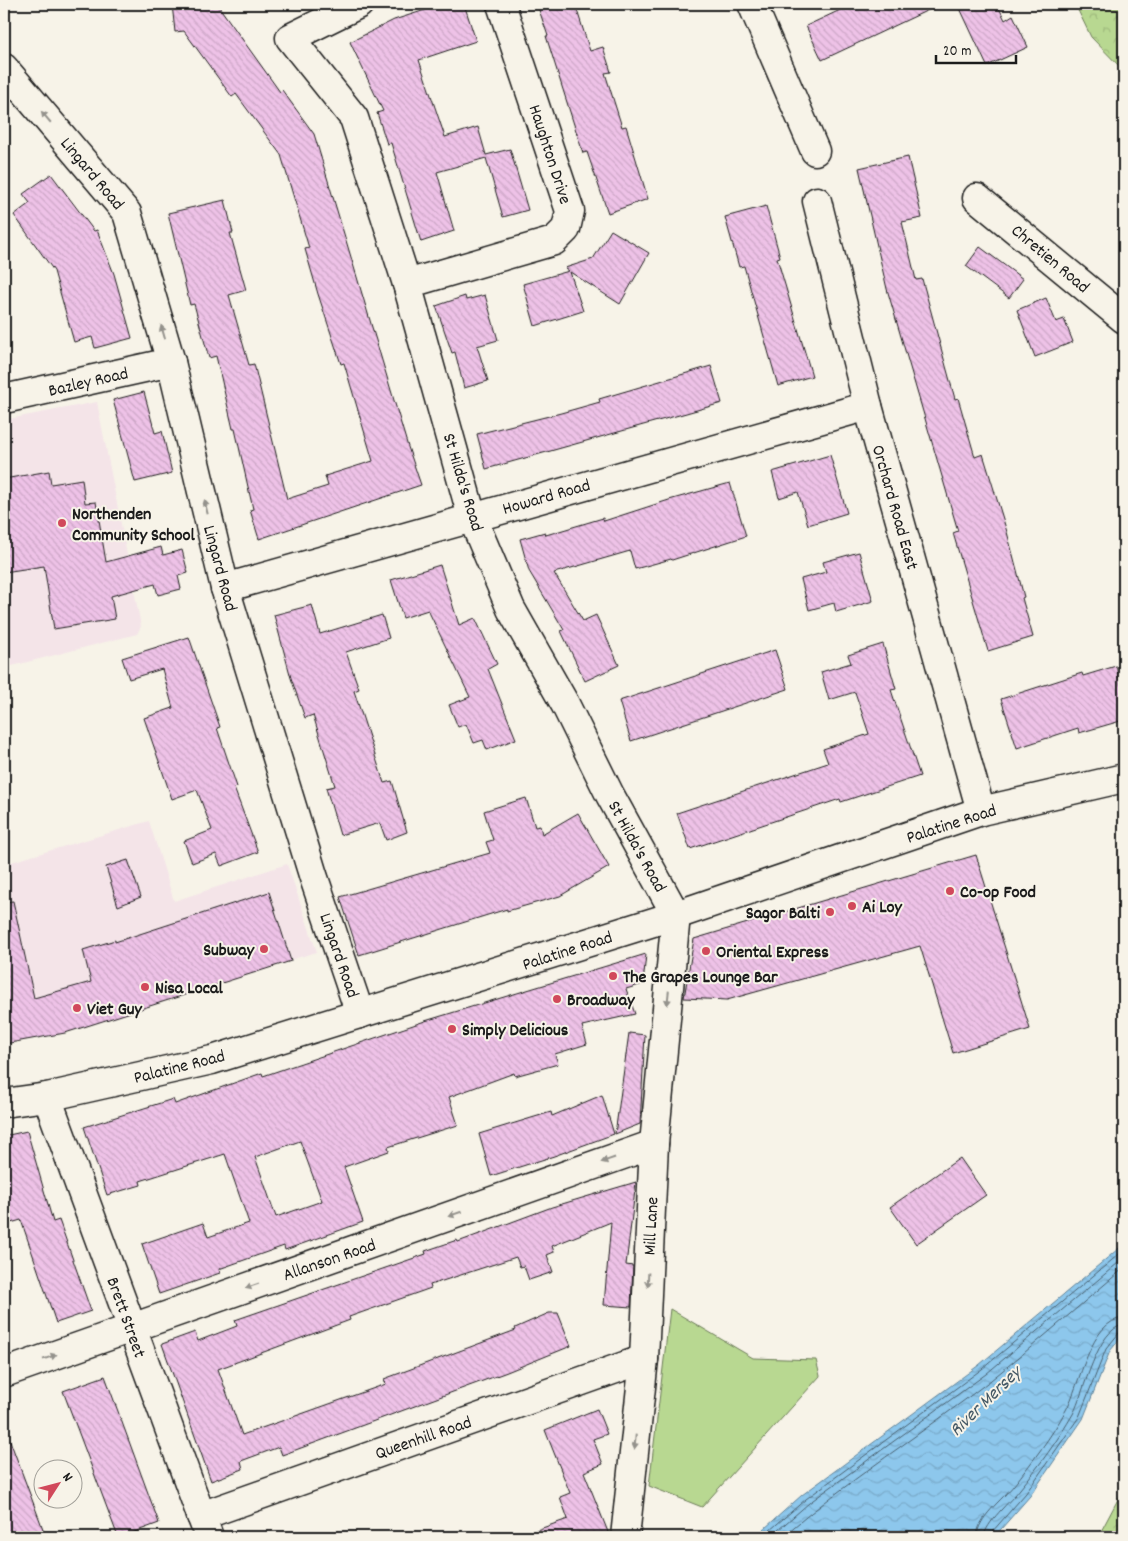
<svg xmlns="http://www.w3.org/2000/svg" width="1128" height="1541" viewBox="0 0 1128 1541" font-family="Dekko,sans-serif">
	<defs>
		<pattern id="forest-crowns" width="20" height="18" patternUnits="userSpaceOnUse" patternTransform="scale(1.25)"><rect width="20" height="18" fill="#b8d891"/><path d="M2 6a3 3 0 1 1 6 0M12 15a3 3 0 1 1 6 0" fill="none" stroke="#9eb97c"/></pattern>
		<pattern id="water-waves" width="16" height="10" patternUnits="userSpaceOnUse" patternTransform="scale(1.25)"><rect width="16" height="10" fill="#8dc7ec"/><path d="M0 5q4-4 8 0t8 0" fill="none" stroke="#79aaca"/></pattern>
		<pattern id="building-back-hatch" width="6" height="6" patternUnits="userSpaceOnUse" patternTransform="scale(1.25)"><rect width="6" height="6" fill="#eec2e7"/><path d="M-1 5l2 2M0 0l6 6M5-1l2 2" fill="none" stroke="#cca6c6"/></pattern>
	</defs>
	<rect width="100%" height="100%" fill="#f7f3e8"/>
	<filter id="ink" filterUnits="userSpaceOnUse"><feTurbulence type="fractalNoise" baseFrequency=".02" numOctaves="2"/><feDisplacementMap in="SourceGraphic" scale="10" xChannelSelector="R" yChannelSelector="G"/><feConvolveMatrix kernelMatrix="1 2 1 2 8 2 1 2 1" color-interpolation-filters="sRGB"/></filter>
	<g filter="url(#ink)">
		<g fill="#f4e4e8">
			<polygon points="97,402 141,626 137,634 4,668 4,420"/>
			<polygon points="149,821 174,901 287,864 317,952 44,1032 4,1040 4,859 5,864"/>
		</g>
		<g fill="url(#forest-crowns)" stroke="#6a7a56">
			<polygon points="1075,4 1124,4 1124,71 1091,37"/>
			<polygon points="1124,1488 1124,1537 1098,1537"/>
		</g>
		<polygon fill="#b8d891" stroke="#6a7a56" points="670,1309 753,1358 816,1360 820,1376 702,1507 649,1486"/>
		<polygon fill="url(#water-waves)" stroke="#608399" points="1124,1244 1124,1334 1110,1351 1083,1419 1030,1496 994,1537 755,1537 802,1495 979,1365"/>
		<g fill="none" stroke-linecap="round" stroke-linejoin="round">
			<g stroke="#49606f" stroke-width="1">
				<polyline points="762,1537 806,1499 982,1369 1124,1250"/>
				<polyline points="770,1537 809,1503 986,1374 1124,1258"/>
				<path d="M782,1537C848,1480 922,1434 991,1380C1036,1344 1080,1305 1124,1268"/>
				<path d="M977,1537C977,1518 1002,1500 1014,1485C1032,1462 1052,1436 1066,1410C1080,1386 1090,1319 1124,1318"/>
				<path d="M984,1537C985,1523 1011,1501 1020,1489C1039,1466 1058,1440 1073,1414C1084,1394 1097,1327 1124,1325"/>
				<polyline points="991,1537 992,1532 1026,1493 1079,1417 1106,1349 1119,1333 1124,1332"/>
			</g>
		</g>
		<g fill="url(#building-back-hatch)" stroke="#1c1c1c" fill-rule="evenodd">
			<polygon points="172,4 217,4 280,92 282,90 314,134 408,447 421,485 259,539 250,510 253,509 235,429 233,429 216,356 209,358 194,304 190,305 168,213 225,200 233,233 230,233 246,290 229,295 249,365 254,364 287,499 328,486 325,476 373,461 344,363 341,364 318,294 305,249 309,248 281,155 236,94 232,97 184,31 175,32"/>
			<polygon points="444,4 464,4 476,41 419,60 445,137 478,127 486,155 510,149 528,210 503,217 486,158 437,172 454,231 421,242 391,143 387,144 377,113 383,111 350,42 394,20"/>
			<polygon points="537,4 575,4 590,51 603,47 611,72 605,73 622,127 626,126 648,199 608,213 587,152 583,153 546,36 548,36"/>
			<polygon points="853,4 941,4 822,60 806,26"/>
			<polygon points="958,4 997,4 1005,20 1013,15 1028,47 987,66"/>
			<polygon points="908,157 922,218 902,222 916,280 922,279 955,399 958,398 975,457 983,454 1007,532 1024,597 1022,598 1033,637 988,651 953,533 958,531 887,289 859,168"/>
			<polygon points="51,174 94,231 97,230 114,274 132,338 95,348 92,337 74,342 54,271 14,215 30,203 23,194"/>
			<polygon points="766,206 780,257 777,258 812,376 778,386 744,266 739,267 725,217"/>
			<polygon points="611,230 649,253 620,304 570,272 583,311 535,326 523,284 569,271 565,268 593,259"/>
			<polygon points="980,247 1023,279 1009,298 966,266"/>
			<polygon points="485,295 498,340 477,346 488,381 464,388 455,352 452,353 436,306 465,296 466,300"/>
			<polygon points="1046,298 1056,322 1064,319 1073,342 1035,357 1017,310"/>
			<polygon points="711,366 722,403 486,469 477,434 561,413 600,402 599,399"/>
			<polygon points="144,392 155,433 162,431 172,473 135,482 113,400"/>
			<polygon points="830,455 847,513 808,525 798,492 779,498 772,472"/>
			<polygon points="49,471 51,484 82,479 85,503 96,502 106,562 161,547 163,555 182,550 188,573 178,576 181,589 158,595 155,584 111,596 115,619 54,629 44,566 4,572 4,479"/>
			<polygon points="730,483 746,536 672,560 671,559 635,569 630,551 554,573 583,621 596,615 619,665 585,681 561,631 564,630 529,571 520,539 545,532 546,535 603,518 604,521 669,500"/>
			<polygon points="859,552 873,601 836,612 834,603 809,610 801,579 826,572 823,562"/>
			<polygon points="440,565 459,625 475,618 497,664 488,669 516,739 487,750 483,740 474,743 466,724 458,727 449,705 470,697 428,610 403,618 391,580"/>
			<polygon points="312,605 320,634 382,615 389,638 346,652 359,689 354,691 384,783 392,781 407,832 386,840 380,823 340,835 326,788 335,786 313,715 305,718 291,678 274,615"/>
			<polygon points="189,637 220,727 217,728 237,787 234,788 258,852 221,866 216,854 192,863 184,841 212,830 197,790 172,799 144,718 173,708 162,669 129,679 122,658"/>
			<polygon points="883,644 896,689 891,690 920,776 841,802 840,799 690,849 677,813 828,763 823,749 869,734 855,692 829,700 821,672 851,663 848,655"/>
			<polygon points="775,650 788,689 631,741 619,701"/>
			<polygon points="1116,666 1124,695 1124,720 1079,733 1078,728 1017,748 1001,699 1082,673 1083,676"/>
			<polygon points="526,798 535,827 540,826 542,834 578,813 609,867 560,896 507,911 507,909 359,955 340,897 490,853 486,842 493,840 484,811"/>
			<polygon points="976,855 1030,1029 953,1053 920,946 727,1000 684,998 694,939"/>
			<polygon points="128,860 141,897 118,906 106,867"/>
			<polygon points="269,892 291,961 65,1033 4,1044 4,902 13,901 34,998 91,982 83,950 115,940 115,942"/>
			<path d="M646,954L643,984L626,989L635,1014L582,1026L587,1044L555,1054L558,1064L515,1076L514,1073L449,1097L458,1125L388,1147L389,1151L344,1167L363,1222L285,1250L284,1246L219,1269L220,1273L159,1294L142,1244L203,1223L208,1237L249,1223L225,1154L140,1181L141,1185L107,1195L84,1127L173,1099L175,1104L262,1073L263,1076L425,1021ZM300,1141L322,1201L276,1217L255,1157Z"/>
			<polygon points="629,1033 645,1035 640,1124 615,1134"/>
			<polygon points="602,1095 614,1134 554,1156 491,1176 479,1134 551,1112 552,1116"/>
			<polygon points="27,1131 53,1222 59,1220 91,1311 56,1323 21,1220 4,1225 4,1136"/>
			<polygon points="960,1158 986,1195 916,1244 890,1207"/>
			<polygon points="636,1182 626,1265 633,1266 631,1307 604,1305 611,1222 552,1246 554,1252 547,1255 553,1272 529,1280 524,1266 520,1267 516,1257 430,1285 431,1288 349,1317 350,1320 218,1369 242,1435 386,1384 384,1379 516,1330 515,1328 549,1313 558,1313 571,1346 507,1372 282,1455 279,1447 241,1461 243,1469 211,1481 162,1344 195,1332 198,1341 237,1326 235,1320 426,1254 425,1251 457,1240 458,1242 552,1207"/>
			<polygon points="105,1376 159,1523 121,1537 118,1537 63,1391"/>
			<polygon points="597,1409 607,1434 593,1439 603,1464 584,1472 610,1537 525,1537 525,1534 568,1519 560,1497 570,1493 545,1430"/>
			<polygon points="6,1430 46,1537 4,1537 4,1431"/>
		</g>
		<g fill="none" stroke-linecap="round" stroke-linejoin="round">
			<g stroke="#1c1c1c" stroke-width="31">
				<g id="street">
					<polyline points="359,4 290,38 354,118 407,284 472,517 511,609 565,704 610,795 676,915 654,1144 644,1359 625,1537"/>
					<polyline points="752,4 815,151"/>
					<polyline points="4,68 127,213 171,362 225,588 313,875 360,1014"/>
					<polyline points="977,198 1124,319"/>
					<polyline points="817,201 868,406 981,811"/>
					<polyline points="407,284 554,241 566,229 570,211 501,4"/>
					<polyline points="4,399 171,362"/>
					<polyline points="225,588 868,406"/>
					<polyline points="47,1097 209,1537"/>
					<polyline points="4,1373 654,1144"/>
					<polyline points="201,1516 644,1359"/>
				</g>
			</g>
			<g stroke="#1c1c1c" stroke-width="31">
				<polyline id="secondary" points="4,1103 47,1097 212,1060 676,915 981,811 1124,778"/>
			</g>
			<use href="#street" stroke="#f7f3e8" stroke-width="28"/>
			<use href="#secondary" stroke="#f7f3e8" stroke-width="28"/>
		</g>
		<defs><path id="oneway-solid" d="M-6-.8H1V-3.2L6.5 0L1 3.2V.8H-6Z" transform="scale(1.25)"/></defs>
		<g fill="#94928c">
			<use href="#oneway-solid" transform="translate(46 117) rotate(-130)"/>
			<use href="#oneway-solid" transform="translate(163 332) rotate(-106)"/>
			<use href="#oneway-solid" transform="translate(206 507) rotate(-103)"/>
			<use href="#oneway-solid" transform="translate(668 998) rotate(96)"/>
			<use href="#oneway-solid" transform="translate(608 1160) rotate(161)"/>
			<use href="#oneway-solid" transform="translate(455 1214) rotate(161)"/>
			<use href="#oneway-solid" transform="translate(648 1280) rotate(93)"/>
			<use href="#oneway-solid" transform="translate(252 1286) rotate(161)"/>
			<use href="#oneway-solid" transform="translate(50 1357) rotate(-20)"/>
			<use href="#oneway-solid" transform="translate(635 1442) rotate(96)"/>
		</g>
	</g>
	<g fill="#d1495b" stroke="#f7f3e8" stroke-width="2">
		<circle cx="62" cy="523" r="5"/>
		<circle cx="950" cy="891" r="5"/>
		<circle cx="852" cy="906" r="5"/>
		<circle cx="830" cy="912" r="5"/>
		<circle cx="264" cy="949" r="5"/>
		<circle cx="706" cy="951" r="5"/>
		<circle cx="613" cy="976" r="5"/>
		<circle cx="145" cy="987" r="5"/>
		<circle cx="557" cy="999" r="5"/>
		<circle cx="77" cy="1008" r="5"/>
		<circle cx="452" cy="1029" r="5"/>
	</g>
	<g text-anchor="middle" stroke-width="4" stroke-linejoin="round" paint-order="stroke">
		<g font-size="18" fill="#1c1c1c" stroke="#f7f3e8">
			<text transform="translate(551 154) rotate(72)" y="6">Haughton Drive</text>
			<text transform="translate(93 173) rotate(50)" y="6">Lingard Road</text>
			<text transform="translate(1051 258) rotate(40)" y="6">Chretien Road</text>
			<text transform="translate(88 381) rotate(-13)" y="6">Bazley Road</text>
			<text transform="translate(464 482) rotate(73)" y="6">St Hilda's Road</text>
			<text transform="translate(546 496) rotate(-16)" y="6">Howard Road</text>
			<text transform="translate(896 507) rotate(74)" y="6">Orchard Road East</text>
			<text transform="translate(221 568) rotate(75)" y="6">Lingard Road</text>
			<text transform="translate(951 823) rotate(-18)" y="6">Palatine Road</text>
			<text transform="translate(638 846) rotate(61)" y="6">St Hilda's Road</text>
			<text transform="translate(567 950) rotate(-18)" y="6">Palatine Road</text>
			<text transform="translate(340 955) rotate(71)" y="6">Lingard Road</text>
			<text transform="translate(179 1066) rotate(-14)" y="6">Palatine Road</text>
			<text transform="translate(650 1226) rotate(-87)" y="6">Mill Lane</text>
			<text transform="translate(329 1259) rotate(-19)" y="6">Allanson Road</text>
			<text transform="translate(127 1317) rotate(70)" y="6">Brett Street</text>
			<text transform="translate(423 1437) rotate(-19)" y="6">Queenhill Road</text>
		</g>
		<g font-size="18" font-weight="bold" fill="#1c1c1c" stroke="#f7f3e8" text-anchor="start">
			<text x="72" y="519">Northenden<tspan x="72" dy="21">Community School</tspan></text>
			<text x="960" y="897">Co-op Food</text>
			<text x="862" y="912">Ai Loy</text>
			<text x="820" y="918" text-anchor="end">Sagor Balti</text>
			<text x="254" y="955" text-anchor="end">Subway</text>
			<text x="716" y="957">Oriental Express</text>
			<text x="623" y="982">The Grapes Lounge Bar</text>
			<text x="155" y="993">Nisa Local</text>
			<text x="567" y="1005">Broadway</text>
			<text x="87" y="1014">Viet Guy</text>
			<text x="462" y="1035">Simply Delicious</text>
		</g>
		<g font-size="19" font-style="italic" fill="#445865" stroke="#f7f3e8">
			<text transform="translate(984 1400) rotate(-44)" y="7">River Mersey</text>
		</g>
	</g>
	<rect width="1128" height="1541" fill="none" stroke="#f7f3e8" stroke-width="20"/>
	<rect x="10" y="10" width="1108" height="1521" fill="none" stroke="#1c1c1c" stroke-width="2" filter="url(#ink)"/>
	<g transform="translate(58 1484) rotate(54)"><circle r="24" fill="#f7f3e8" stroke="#9f9d96"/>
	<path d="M0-4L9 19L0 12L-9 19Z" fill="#d1495b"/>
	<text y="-8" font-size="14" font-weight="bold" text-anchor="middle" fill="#1c1c1c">N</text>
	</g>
	<path d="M936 55v8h80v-8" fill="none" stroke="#1c1c1c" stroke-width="2.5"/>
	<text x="943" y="55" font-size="15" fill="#1c1c1c" stroke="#f7f3e8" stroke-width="4" paint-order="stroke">20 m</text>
</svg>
